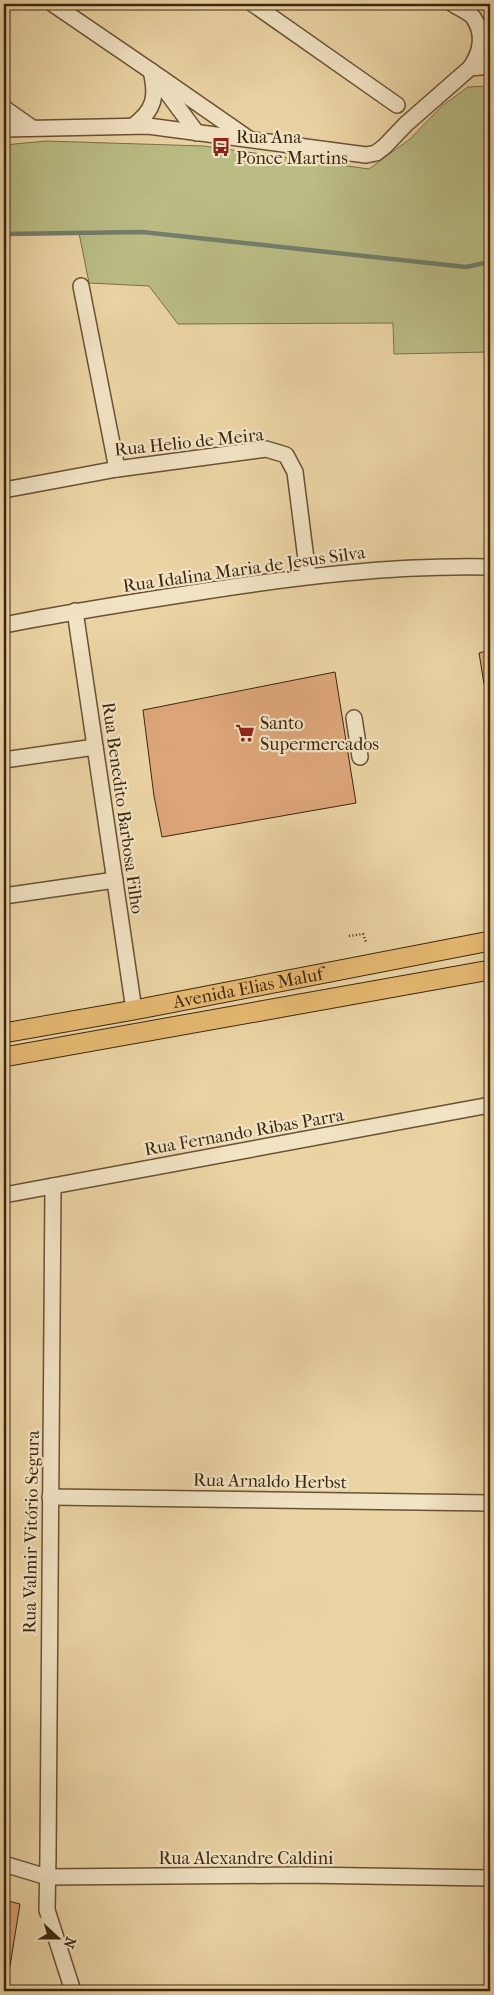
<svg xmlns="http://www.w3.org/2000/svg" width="494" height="1995" viewBox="0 0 494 1995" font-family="'IM FELL French Canon',serif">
	<rect width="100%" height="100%" fill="#ebd4a4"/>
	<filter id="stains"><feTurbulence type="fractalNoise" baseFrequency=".004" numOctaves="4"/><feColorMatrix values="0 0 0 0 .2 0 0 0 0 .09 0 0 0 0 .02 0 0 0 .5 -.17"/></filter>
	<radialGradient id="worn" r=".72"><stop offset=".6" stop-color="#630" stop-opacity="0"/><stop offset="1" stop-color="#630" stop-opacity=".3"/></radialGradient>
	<polygon fill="#babc84" stroke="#7b714a" points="490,86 490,352 394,354 393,323 178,324 149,286 89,283 79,233 4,234 4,145 46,141 204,146 369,169 410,139 442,106 468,87"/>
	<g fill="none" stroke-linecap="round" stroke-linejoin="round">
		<polyline stroke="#737e6c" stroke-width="4.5" points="4,234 142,232 466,267 490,262"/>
	</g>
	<g fill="#dda679" stroke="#3c2610">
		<polygon points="490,650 490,684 484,684 479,653"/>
		<polygon points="335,672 356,803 162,837 154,796 143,710"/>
		<polygon points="4,1900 20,1904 10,1966 4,1966"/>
	</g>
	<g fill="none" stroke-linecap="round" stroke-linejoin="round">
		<g stroke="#685235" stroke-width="18">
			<g id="minor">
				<polyline points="53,4 151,71 197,133"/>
				<polyline points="253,4 397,105"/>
				<path d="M453,4C459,8 469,12 473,17C485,34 481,53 470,68"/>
				<polyline points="4,108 31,127"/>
				<path d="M133,126C155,110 157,96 151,71L249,139"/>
				<polyline points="4,129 148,126 366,155 376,153 385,146 406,124 470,68 490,66"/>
				<polyline points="81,286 117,469"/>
				<polyline points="4,490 117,469 266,449 286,455 295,472 308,575"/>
				<polyline points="75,611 134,1010"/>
				<path d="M4,625C69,612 134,602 199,592C296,577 392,565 490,567"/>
				<polyline points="354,718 360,757"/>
				<polyline points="4,760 95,747"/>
				<polyline points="4,896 115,880"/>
				<polyline points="53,1186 48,1855 47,1910 73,1991"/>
				<polyline points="4,1195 490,1105"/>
				<polyline points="50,1497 490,1503"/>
				<polyline points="4,1864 47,1877 302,1875 490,1878"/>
			</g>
		</g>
		<g stroke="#3c2610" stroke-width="21">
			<g id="major">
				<path id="s1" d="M4,1033L134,1010L490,941"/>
				<polyline points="4,1057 490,970"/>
			</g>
		</g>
		<polyline stroke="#3c2610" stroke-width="2.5" stroke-dasharray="1 2.5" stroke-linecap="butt" points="349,936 363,934 366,942"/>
		<use href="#minor" stroke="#f2e3c4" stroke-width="15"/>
		<use href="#major" stroke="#e6ba72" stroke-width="19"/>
	</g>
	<defs>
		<g id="bus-bare" transform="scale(1.5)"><path d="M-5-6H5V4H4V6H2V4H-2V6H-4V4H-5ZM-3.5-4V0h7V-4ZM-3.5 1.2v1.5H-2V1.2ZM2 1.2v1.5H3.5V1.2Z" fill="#8f2418" stroke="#f2e3c4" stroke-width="2.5" paint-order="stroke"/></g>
		<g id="supermarket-bare" transform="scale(1.5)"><path d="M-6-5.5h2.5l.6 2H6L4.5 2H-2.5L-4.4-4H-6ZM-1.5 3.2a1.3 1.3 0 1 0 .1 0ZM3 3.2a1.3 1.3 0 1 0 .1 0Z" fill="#8f2418" stroke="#f2e3c4" stroke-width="2.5" paint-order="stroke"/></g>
	</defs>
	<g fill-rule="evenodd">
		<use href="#bus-bare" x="221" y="147"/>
		<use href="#supermarket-bare" x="245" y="733"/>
	</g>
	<g text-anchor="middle" stroke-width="4.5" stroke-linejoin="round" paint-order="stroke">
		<g font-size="18" fill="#3c2610" stroke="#f2e3c4" text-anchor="start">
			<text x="236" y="143">Rua Ana<tspan x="236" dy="21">Ponce Martins</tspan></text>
			<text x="260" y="729">Santo<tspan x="260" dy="21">Supermercados</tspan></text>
		</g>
		<g font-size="18" fill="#3c2610" stroke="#f2e3c4">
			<text transform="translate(189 442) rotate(-6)" y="6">Rua Helio de Meira</text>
			<text transform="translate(244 569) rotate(-8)" y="6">Rua Idalina Maria de Jesus Silva</text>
			<text transform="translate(123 808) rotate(82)" y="6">Rua Benedito Barbosa Filho</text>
			<text dy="6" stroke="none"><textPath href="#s1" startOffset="248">Avenida Elias Maluf</textPath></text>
			<text transform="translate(244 1132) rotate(-10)" y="6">Rua Fernando Ribas Parra</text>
			<text transform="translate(270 1481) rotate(1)" y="6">Rua Arnaldo Herbst</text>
			<text transform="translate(31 1532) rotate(-89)" y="6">Rua Valmir Vitório Segura</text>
			<text x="246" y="1864">Rua Alexandre Caldini</text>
		</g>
	</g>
	<rect width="494" height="1995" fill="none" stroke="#ebd4a4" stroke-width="20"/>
	<rect x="5" y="5" width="484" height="1985" fill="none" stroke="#3c2610" stroke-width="2.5"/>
	<rect x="10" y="10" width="474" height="1975" fill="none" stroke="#3c2610"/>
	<g transform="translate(58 1938) rotate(111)" stroke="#f2e3c4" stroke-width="4" paint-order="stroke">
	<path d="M0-4L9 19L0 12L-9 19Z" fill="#3c2610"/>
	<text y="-8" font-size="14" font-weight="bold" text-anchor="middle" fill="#3c2610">N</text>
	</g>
	<rect width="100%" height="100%" filter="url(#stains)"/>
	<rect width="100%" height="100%" fill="url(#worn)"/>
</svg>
